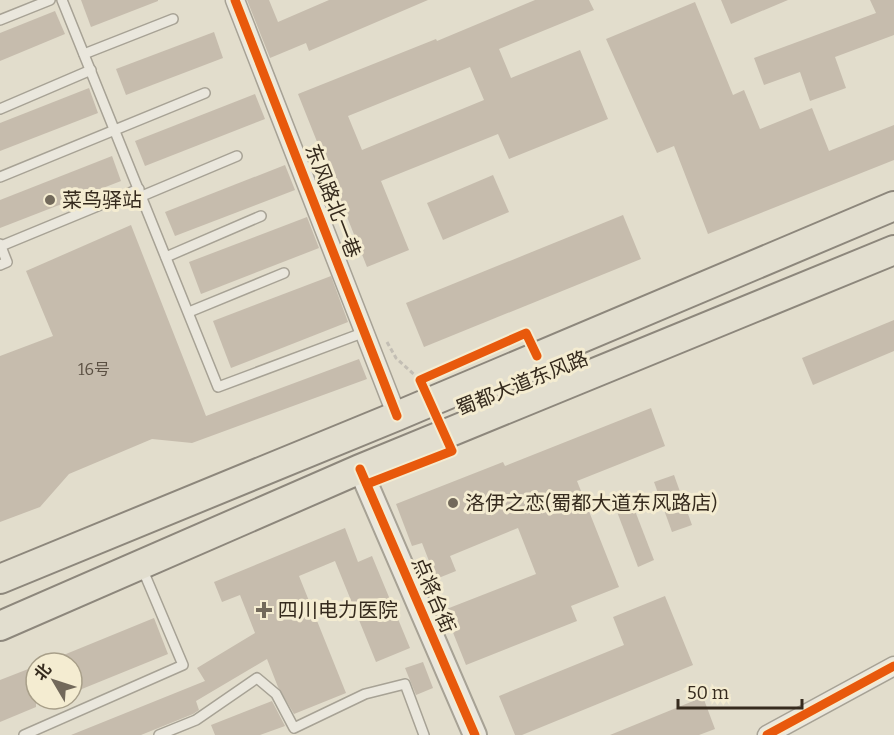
<svg xmlns="http://www.w3.org/2000/svg" width="894" height="735" viewBox="0 0 894 735" font-family="Bitter,'Noto Sans SC',serif">
	<rect width="100%" height="100%" fill="#e2ddcc"/>
	<g fill="#c6bcad" fill-rule="evenodd">
		<polygon points="81,0 158,0 158,1 91,27"/>
		<polygon points="247,0 269,0 278,22 329,0 428,0 309,51 306,43 270,58"/>
		<path d="M535,0H589L594,10L499,49L511,78L580,50L608,119L509,159L498,134L381,181L409,250L367,267L298,94L436,39L437,41ZM470,67L484,100L362,150L348,116Z"/>
		<polygon points="721,0 788,0 731,24"/>
		<polygon points="870,0 894,0 894,35 835,57 846,88 810,101 800,72 764,85 754,58 876,13"/>
		<polygon points="695,2 733,95 744,90 760,129 812,108 829,151 894,125 894,160 708,234 674,146 657,153 606,39"/>
		<polygon points="55,11 65,34 0,61 0,33"/>
		<polygon points="214,32 223,58 126,95 116,69"/>
		<polygon points="89,88 98,113 0,151 0,123"/>
		<polygon points="255,94 265,119 145,166 135,141"/>
		<polygon points="112,156 121,181 0,228 0,200"/>
		<polygon points="285,165 295,190 175,236 165,212"/>
		<polygon points="493,175 509,212 443,240 427,203"/>
		<polygon points="623,215 641,259 424,347 406,303"/>
		<polygon points="307,217 319,248 201,294 189,262"/>
		<polygon points="131,225 206,416 359,359 367,379 192,443 152,439 69,474 40,507 0,522 0,356 53,336 26,271"/>
		<polygon points="331,276 348,322 231,368 213,321"/>
		<polygon points="894,320 894,351 813,385 802,358"/>
		<polygon points="651,408 665,446 577,481 619,587 571,606 577,621 466,665 444,610 536,574 518,528 450,556 456,571 436,579 422,543 412,546 396,504 503,462 505,466"/>
		<polygon points="674,475 692,525 672,532 654,482"/>
		<polygon points="627,490 654,560 638,567 611,496"/>
		<polygon points="345,528 358,562 372,556 410,648 376,662 335,561 299,576 346,693 294,714 278,687 267,659 196,701 199,710 193,714 141,735 71,735 205,681 197,668 255,633 240,595 222,602 214,582"/>
		<polygon points="665,596 693,665 522,735 515,735 499,696 624,645 613,617"/>
		<polygon points="154,618 168,654 72,693 72,663 44,663"/>
		<polygon points="423,662 433,688 416,695 405,668"/>
		<polygon points="36,666 36,707 0,722 0,680"/>
		<polygon points="703,697 715,729 699,735 610,735"/>
		<polygon points="272,701 285,726 260,735 215,735 211,725"/>
	</g>
	<g fill="none" stroke-linecap="round" stroke-linejoin="round">
		<g stroke="#a7a295" stroke-width="12">
			<g id="service">
				<polyline points="62,0 218,387 365,332"/>
				<polyline points="0,20 50,0"/>
				<polyline points="84,54 173,19"/>
				<polyline points="0,109 91,70"/>
				<polyline points="0,177 205,93"/>
				<polyline points="142,196 237,156"/>
				<polyline points="0,244 7,262 0,265"/>
				<polyline points="1,246 139,189"/>
				<polyline points="166,257 261,216"/>
				<polyline points="189,312 284,273"/>
				<polyline points="24,735 183,665 142,568"/>
				<polyline points="159,735 196,720 257,678 276,694 294,728 365,694 405,684 424,735"/>
			</g>
		</g>
		<g stroke="#a7a295" stroke-width="21">
			<g id="minor">
				<polyline points="235,0 397,416"/>
				<polyline points="767,735 894,666"/>
			</g>
		</g>
		<g stroke="#a7a295" stroke-width="26">
			<polyline id="tertiary" points="360,469 475,735"/>
		</g>
		<g stroke="#8d877c" stroke-width="32">
			<g id="primary">
				<polyline points="0,579 397,416 894,206"/>
				<polyline points="0,626 360,469 894,250"/>
			</g>
		</g>
		<polyline stroke="#c3beb4" stroke-width="3" stroke-dasharray="4.5 3" stroke-linecap="butt" points="387,342 396,358 420,380"/>
		<use href="#service" stroke="#eae7dd" stroke-width="9"/>
		<use href="#minor" stroke="#eae7dd" stroke-width="18"/>
		<use href="#tertiary" stroke="#eae7dd" stroke-width="22"/>
		<use href="#primary" stroke="#e2decf" stroke-width="28"/>
		<g stroke="#f4ecd1" stroke-width="13">
			<g id="cycleway">
				<polyline points="235,0 397,416"/>
				<polyline points="360,469 475,735"/>
				<polyline points="367,484 452,451 420,380 526,333 537,356"/>
				<polyline points="767,735 894,666"/>
			</g>
		</g>
		<use href="#cycleway" stroke="#e8590c" stroke-width="9"/>
	</g>
	<g fill="#72695b" stroke="#f4ecd1" stroke-width="2">
		<circle cx="50" cy="200" r="6"/>
		<circle cx="453" cy="503" r="6"/>
		<path d="M261 601h6v6h6v6h-6v6h-6v-6h-6v-6h6z"/>
	</g>
	<g text-anchor="middle" stroke-width="6" stroke-linejoin="round" paint-order="stroke">
		<g font-size="16" fill="#5a4f42">
			<text x="94" y="375">16号</text>
		</g>
		<g font-size="20" fill="#362b1e" stroke="#f4ecd1" text-anchor="start">
			<text x="62" y="207">菜鸟驿站</text>
			<text x="465" y="510">洛伊之恋(蜀都大道东风路店)</text>
			<text x="278" y="617">四川电力医院</text>
		</g>
		<g font-size="20" fill="#362b1e" stroke="#f4ecd1">
			<text transform="translate(333 201) rotate(69)" y="7">东风路北一巷</text>
			<text transform="translate(522 383) rotate(-22)" y="7">蜀都大道东风路</text>
			<text transform="translate(434 595) rotate(67)" y="7">点将台街</text>
		</g>
	</g>
	<g transform="translate(54 681) rotate(309)"><circle r="28" fill="#f4ecd1" stroke="#a89f89" stroke-width="1.5"/>
	<path d="M0-4.5L10 22L0 15L-10 22Z" fill="#72695b"/>
	<text y="-9" font-size="16" font-weight="bold" text-anchor="middle" fill="#362b1e">北</text>
	</g>
	<path d="M678 699v9h124v-9" fill="none" stroke="#362b1e" stroke-width="3"/>
	<text x="687" y="699" font-size="18" fill="#362b1e" stroke="#f4ecd1" stroke-width="4.5" paint-order="stroke">50 m</text>
</svg>
